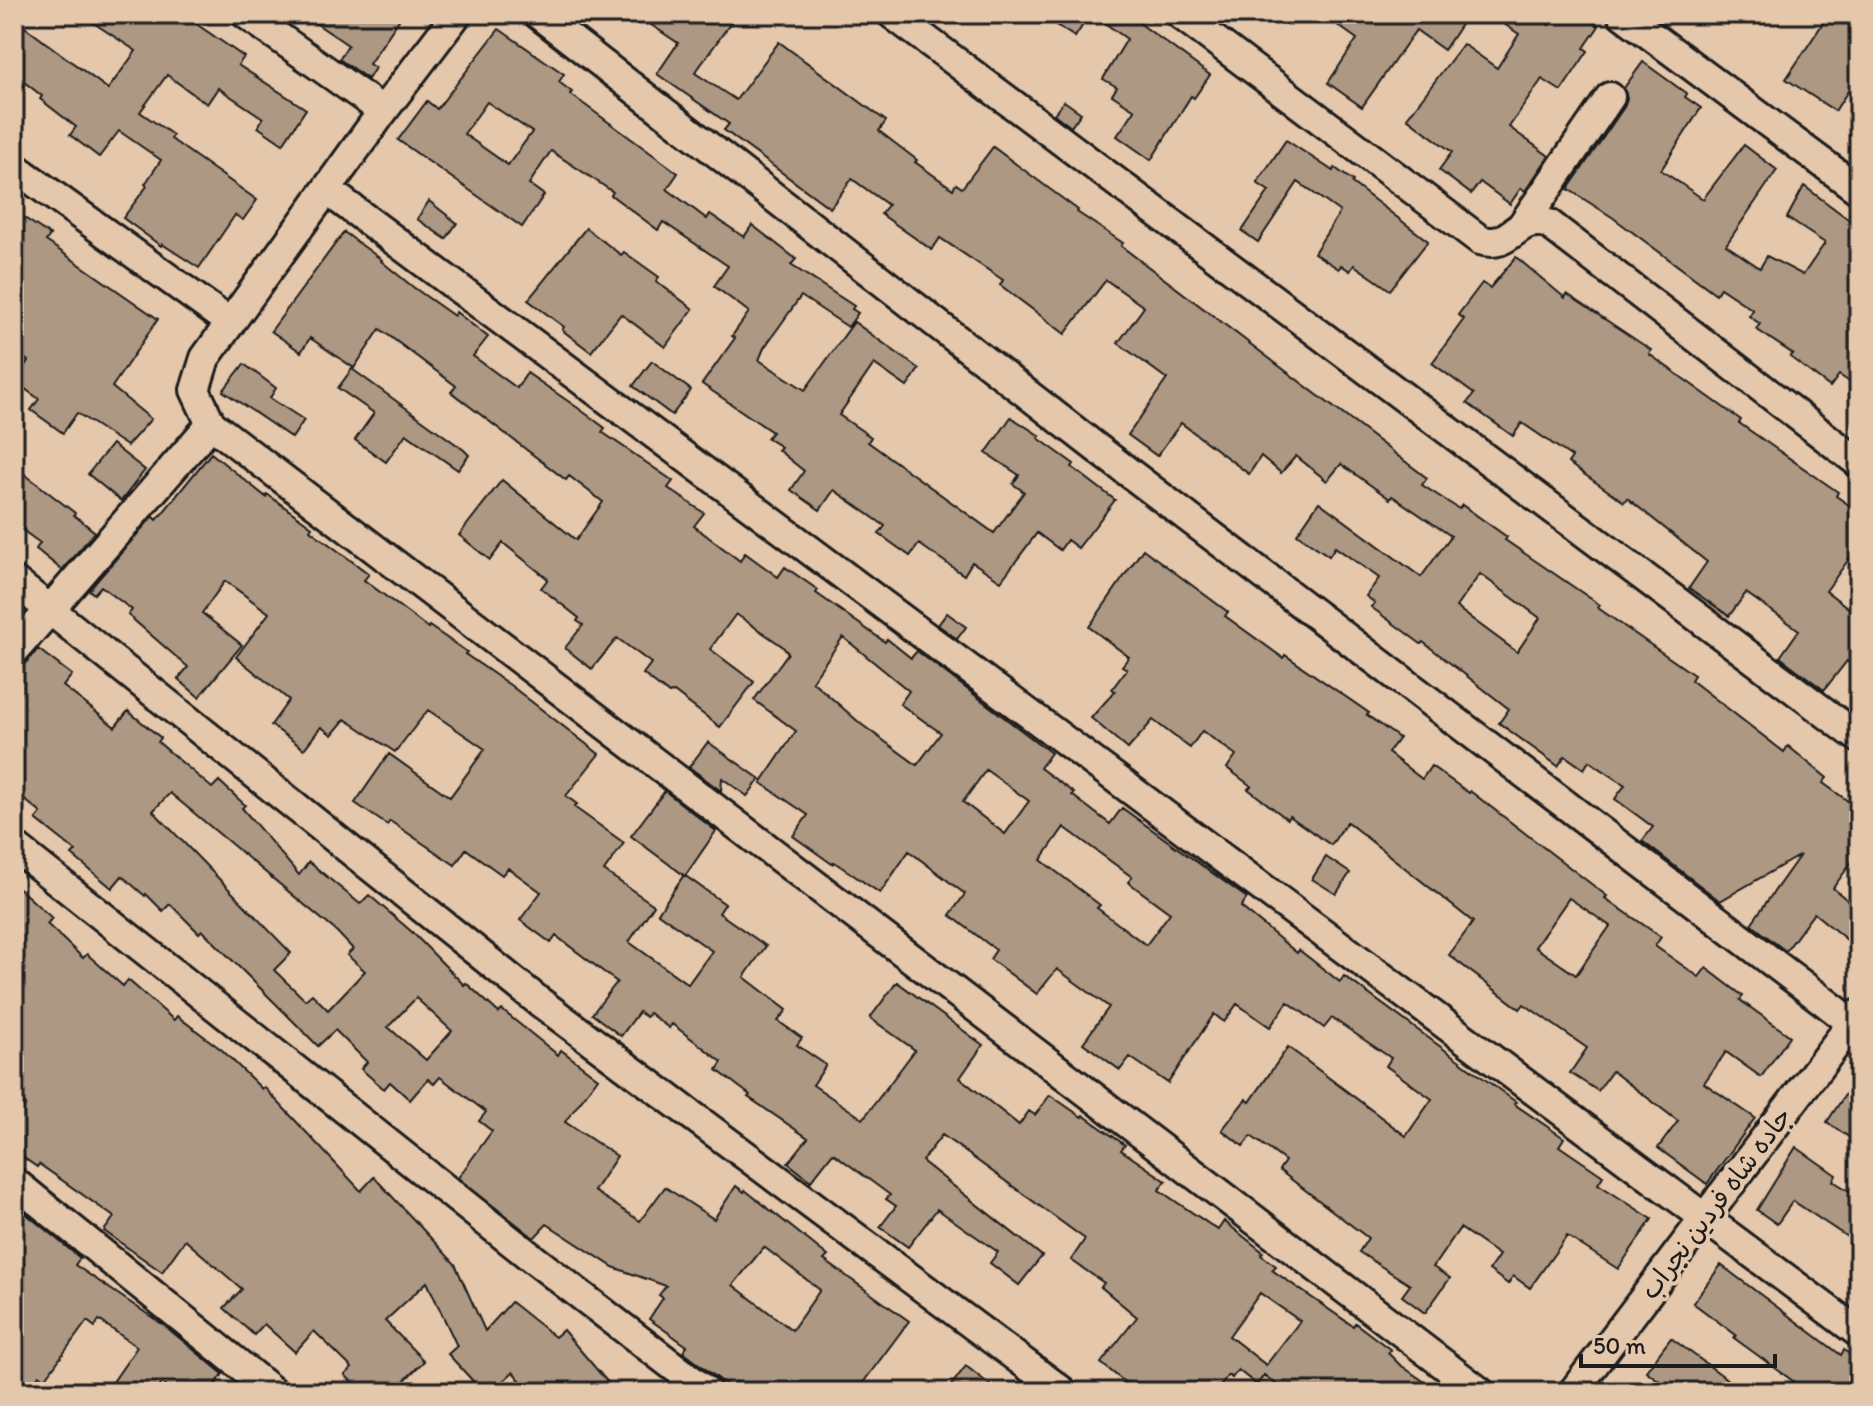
<svg xmlns="http://www.w3.org/2000/svg" width="1873" height="1406" viewBox="0 0 1873 1406" font-family="Itim,'Playpen Sans Arabic',sans-serif">
	<rect width="100%" height="100%" fill="#e5c8ac"/>
	<filter id="ink" filterUnits="userSpaceOnUse"><feTurbulence type="fractalNoise" baseFrequency=".0125" numOctaves="2"/><feDisplacementMap in="SourceGraphic" scale="16" xChannelSelector="R" yChannelSelector="G"/><feConvolveMatrix kernelMatrix="1 2 1 2 8 2 1 2 1" color-interpolation-filters="sRGB"/></filter>
	<g filter="url(#ink)">
		<g fill="#ad9884" stroke="#1c1c1c" stroke-width="2" fill-rule="evenodd">
			<polygon points="80,14 182,14 244,57 238,65 306,109 283,144 258,127 263,118 218,88 207,104 167,75 140,112 173,135 171,139 257,200 243,220 235,215 199,268 162,244 161,246 123,218 147,186 145,184 161,160 119,131 99,157 70,135 76,127 40,99 42,96 14,74 14,19 108,89 136,51"/>
			<polygon points="302,14 403,14 369,64 375,68 368,79 339,59 348,45"/>
			<path d="M635,14H737L695,73L736,100L779,42L886,121L879,131L917,160L915,162L953,189L956,184L962,188L993,147L1078,210L1077,212L1123,243L1121,246L1427,478L1422,485L1459,509L1462,505L1507,537L1505,540L1600,605L1598,608L1694,675L1691,680L1784,752L1788,746L1827,778L1823,783L1859,809V852L1833,888L1859,910V950L1814,913L1786,951L1779,946L1751,924L1800,855L1720,901L1642,841L1653,827L1615,799L1625,785L1589,761L1584,769L1565,756L1558,766L1499,723L1509,709L1423,642L1421,644L1371,607L1375,603L1366,596L1379,578L1335,547L1329,556L1297,534L1319,502L1421,577L1451,536L1392,496L1390,499L1341,464L1327,481L1296,456L1281,473L1261,456L1249,474L1181,423L1157,456L1128,435L1167,379L1118,343L1144,307L1106,280L1065,334L1000,285L1003,280L940,238L932,250L881,214L888,205L852,179L830,208L724,130L729,124L657,74L678,43ZM1480,574L1540,618L1517,652L1456,607Z"/>
			<polygon points="1039,14 1090,14 1075,37"/>
			<polygon points="1092,14 1127,14 1210,75 1194,98 1191,96 1151,160 1117,136 1135,110 1112,95 1117,87 1103,79 1127,39"/>
			<polygon points="1322,14 1468,14 1444,50 1416,30 1362,107 1328,83 1357,39"/>
			<polygon points="1489,14 1532,14 1549,25 1556,14 1582,14 1599,26 1584,48 1588,51 1561,91 1542,79 1509,127 1549,156 1525,191 1521,188 1510,204 1480,182 1471,194 1439,170 1452,152 1407,118 1463,44 1497,68 1519,34"/>
			<polygon points="1829,14 1859,14 1859,98 1848,91 1835,111 1786,79"/>
			<path d="M499,29L564,74L559,82L572,92L570,94L678,173L667,189L707,219L710,214L744,237L752,225L796,259L791,265L854,306L852,309L858,313L848,327L801,296L764,348L759,360L805,390L854,322L919,369L907,387L874,364L839,415L871,437L868,442L994,533L1024,492L1013,484L1019,475L986,453L1011,417L1040,436L1038,438L1074,464L1072,467L1115,500L1078,548L1067,540L1060,550L1037,533L1001,581L972,562L964,575L919,544L910,556L879,534L885,526L834,490L820,510L791,490L804,471L778,450L781,447L767,438L772,432L702,384L735,338L732,336L749,312L714,286L728,266L663,222L658,230L611,195L613,192L551,151L529,184L544,195L522,227L398,140L427,101L437,109ZM487,102L532,132L508,165L464,134Z"/>
			<polygon points="1643,62 1687,94 1685,97 1701,108 1661,170 1703,199 1744,145 1777,170 1726,245 1760,268 1767,256 1803,275 1825,243 1787,218 1804,186 1859,227 1859,388 1839,375 1830,387 1790,357 1793,354 1756,329 1760,324 1749,316 1753,310 1720,288 1716,294 1612,217 1568,189 1624,107 1627,98 1624,88"/>
			<polygon points="1064,101 1081,113 1071,127 1054,114"/>
			<polygon points="1286,140 1333,171 1335,168 1353,181 1352,183 1428,241 1390,290 1354,265 1350,271 1341,265 1339,269 1314,253 1340,212 1298,182 1258,242 1242,231 1269,191 1257,183"/>
			<polygon points="429,201 457,223 446,239 417,219"/>
			<polygon points="14,211 50,235 46,241 158,319 112,387 151,419 127,446 77,413 63,433 31,410 39,399 14,381 28,361 14,351"/>
			<polygon points="586,228 621,255 624,252 659,277 656,281 693,309 665,347 621,314 591,352 562,330 564,327 528,300"/>
			<path d="M344,232L382,260L381,261L413,287L454,316L456,312L488,337L473,356L517,388L527,373L578,408L605,428L602,432L673,481L668,488L704,513L694,526L740,561L745,553L778,577L785,567L818,590L816,593L885,642L887,639L911,658L917,651L1051,753L1040,768L1074,793L1072,795L1110,824L1122,808L1247,898L1241,907L1297,953L1299,950L1340,982L1344,976L1516,1102L1514,1104L1564,1138L1559,1146L1603,1176L1598,1184L1652,1219L1618,1269L1567,1236L1530,1288L1513,1276L1508,1284L1489,1270L1499,1255L1460,1228L1433,1267L1450,1278L1425,1313L1402,1296L1410,1285L1359,1252L1368,1238L1279,1170L1285,1161L1251,1136L1243,1146L1222,1130L1246,1099L1250,1102L1288,1047L1406,1136L1432,1099L1386,1066L1391,1058L1332,1018L1324,1028L1288,1002L1270,1027L1237,1004L1224,1022L1214,1014L1168,1083L1130,1057L1120,1070L1083,1043L1109,1007L1057,969L1037,994L990,959L996,950L950,915L965,894L909,851L880,893L834,862L832,864L793,836L808,815L761,783L796,731L754,700L788,653L782,646L736,614L710,649L754,682L720,727L674,692L669,694L643,674L651,663L617,638L592,669L565,648L583,625L577,621L579,618L541,588L548,579L503,543L490,560L459,535L502,480L576,540L603,502L569,476L566,480L451,392L456,386L380,329L354,368L310,338L301,352L271,331ZM843,637L909,691L900,704L941,733L917,765L861,724L812,681ZM986,770L1029,801L1005,834L963,802ZM1064,827L1132,877L1128,882L1170,913L1146,945L1097,908L1100,905L1041,860Z"/>
			<polygon points="1516,257 1565,298 1567,294 1651,350 1649,354 1741,420 1739,423 1838,492 1836,496 1859,512 1859,545 1826,591 1859,616 1859,670 1847,661 1824,690 1780,657 1799,630 1746,593 1729,616 1689,588 1707,562 1627,498 1624,502 1568,463 1572,457 1522,423 1513,436 1467,403 1474,394 1432,363 1464,319 1458,315 1482,283 1490,288"/>
			<polygon points="652,361 691,390 672,415 633,386"/>
			<polygon points="244,364 276,388 270,398 304,420 292,438 223,391"/>
			<polygon points="352,369 464,450 469,455 458,470 406,434 386,462 355,440 374,413 338,388"/>
			<polygon points="112,444 145,470 121,501 88,474"/>
			<path d="M211,453L266,497L267,494L312,527L310,530L369,574L364,580L428,628L429,626L467,652L465,654L510,685L599,754L566,796L577,804L574,807L624,843L604,871L654,905L629,942L688,984L712,951L658,913L684,875L725,904L719,913L766,946L744,977L787,1010L778,1021L802,1038L797,1045L826,1065L813,1085L863,1119L915,1050L870,1018L897,982L983,1045L960,1078L1019,1125L1029,1111L1035,1115L1050,1095L1082,1117L1083,1115L1125,1145L1121,1150L1166,1181L1159,1190L1218,1230L1224,1221L1263,1252L1261,1255L1276,1266L1272,1270L1353,1326L1355,1323L1391,1350L1388,1353L1399,1364L1439,1392H1286L1264,1375L1257,1385L1238,1370L1232,1378L1228,1375L1216,1392H1137L1101,1363L1137,1317L1101,1287L1104,1283L1071,1260L1085,1239L942,1135L922,1161L1042,1256L1019,1285L990,1263L998,1252L937,1209L908,1247L880,1227L896,1206L886,1199L890,1195L833,1153L811,1181L788,1163L808,1138L748,1097L750,1095L717,1070L722,1062L672,1024L669,1028L649,1013L646,1017L639,1012L621,1036L592,1014L617,982L556,936L551,943L520,920L541,892L508,868L502,875L466,849L455,865L390,821L387,825L355,803L389,754L450,797L485,749L428,710L395,752L345,719L332,735L321,727L304,749L271,725L289,700L236,657L269,613L225,581L202,613L242,645L199,697L178,679L188,667L128,615L132,610L101,586L94,594L89,590L153,516L157,520ZM1260,1293L1300,1321L1266,1365L1229,1336Z"/>
			<polygon points="14,466 75,513 74,515 95,532 62,570 36,549 40,543 14,524"/>
			<path d="M1143,549L1228,612L1225,616L1283,658L1285,655L1369,713L1367,715L1399,738L1388,753L1422,779L1431,766L1469,793L1470,791L1607,896L1605,898L1661,937L1655,946L1699,977L1706,968L1743,996L1740,1000L1790,1036L1761,1077L1726,1052L1704,1083L1755,1118L1707,1184L1658,1148L1678,1121L1612,1071L1598,1091L1570,1073L1587,1048L1524,1004L1520,1009L1449,955L1473,922L1347,822L1331,845L1289,816L1287,819L1248,789L1251,786L1227,768L1236,755L1202,731L1190,748L1153,720L1128,749L1091,718L1115,691L1112,689L1127,669L1122,666L1129,657L1089,627ZM1569,898L1610,926L1576,975L1535,947Z"/>
			<polygon points="947,613 966,627 957,639 938,625"/>
			<path d="M38,649L72,675L63,686L115,727L128,711L161,738L158,742L212,788L219,781L245,805L242,808L299,875L309,862L360,904L369,895L412,932L464,985L466,983L499,1013L502,1010L558,1055L561,1050L598,1078L565,1122L617,1156L594,1191L640,1221L665,1187L714,1219L736,1186L744,1192L745,1190L828,1256L824,1260L909,1321L856,1392H749L736,1382L732,1389L683,1352L687,1346L649,1319L663,1298L659,1295L666,1286L613,1267L547,1224L534,1238L458,1178L492,1131L479,1121L486,1112L440,1077L434,1084L428,1079L410,1100L390,1082L384,1089L361,1069L367,1062L335,1030L318,1046L202,930L199,933L170,904L163,911L146,894L145,896L122,876L112,888L72,855L76,851L36,819L41,813L14,791V668L26,663ZM170,793L336,931L353,949L347,955L365,971L328,1010L312,994L305,1000L274,970L291,953L153,811ZM416,998L452,1031L426,1060L388,1027ZM764,1247L820,1290L792,1330L733,1285Z"/>
			<polygon points="708,742 760,779 747,796 722,778 721,791 689,767"/>
			<polygon points="665,791 716,831 685,876 631,836"/>
			<polygon points="1326,857 1350,873 1336,894 1312,879"/>
			<polygon points="14,884 52,918 47,924 83,958 87,954 123,986 128,980 174,1020 177,1016 222,1050 262,1089 264,1087 361,1191 374,1177 455,1264 485,1331 511,1302 555,1337 563,1330 616,1392 530,1392 513,1372 491,1392 483,1392 448,1354 457,1346 427,1282 385,1321 424,1361 393,1392 362,1392 345,1375 352,1368 314,1331 295,1352 264,1324 254,1335 224,1308 242,1289 185,1240 162,1272 104,1231 114,1217 39,1164 37,1167 14,1151 14,1121 26,1105 14,1096"/>
			<polygon points="1859,1074 1859,1144 1827,1122"/>
			<polygon points="1796,1147 1836,1175 1833,1181 1859,1197 1859,1245 1793,1201 1777,1224 1757,1210"/>
			<polygon points="14,1204 80,1258 75,1265 165,1326 223,1374 210,1392 175,1392 162,1383 156,1392 106,1392 137,1347 99,1320 95,1327 87,1321 45,1379 39,1375 28,1392 14,1392 14,1280 25,1265 14,1257"/>
			<polygon points="1721,1265 1841,1355 1844,1350 1859,1361 1859,1392 1808,1392 1734,1338 1736,1335 1693,1303"/>
			<polygon points="1671,1338 1723,1376 1741,1392 1674,1392 1646,1371"/>
			<polygon points="966,1366 999,1392 946,1392"/>
		</g>
		<g fill="none" stroke-linecap="round" stroke-linejoin="round">
			<g stroke="#1c1c1c" stroke-width="34">
				<g id="minor">
					<polyline points="246,14 383,111"/>
					<polyline points="457,14 383,111 205,358 195,390 211,424 1480,1392"/>
					<polyline points="538,14 1098,449 1859,1028"/>
					<polyline points="892,14 1859,738"/>
					<path d="M1180,14L1480,240C1512,251 1515,213 1549,224L1859,463"/>
					<polyline points="1622,14 1859,190"/>
					<polyline points="14,167 229,322"/>
					<polyline points="327,190 1859,1333"/>
					<polyline points="1523,224 1610,97"/>
					<polyline points="14,581 541,1003 1063,1392"/>
					<polyline points="14,651 211,424"/>
					<polyline points="14,846 527,1254 707,1392"/>
					<polyline points="14,1182 273,1392"/>
					<polyline points="1573,1392 1859,1014"/>
				</g>
			</g>
			<use href="#minor" stroke="#e5c8ac" stroke-width="28"/>
		</g>
	</g>
	<g text-anchor="middle" stroke-width="8" stroke-linejoin="round" paint-order="stroke">
		<g font-size="26" fill="#1c1c1c" stroke="#e5c8ac">
			<text transform="translate(1716 1203) rotate(-53)" y="9">جاده شاه فردین نجراب</text>
		</g>
	</g>
	<rect width="1873" height="1406" fill="none" stroke="#e5c8ac" stroke-width="48"/>
	<rect x="24" y="24" width="1825" height="1358" fill="none" stroke="#1c1c1c" stroke-width="3" filter="url(#ink)"/>
	<path d="M1581 1354v12h194v-12" fill="none" stroke="#1c1c1c" stroke-width="4"/>
	<text x="1593" y="1354" font-size="24" fill="#1c1c1c" stroke="#e5c8ac" stroke-width="6" paint-order="stroke">50 m</text>
</svg>
